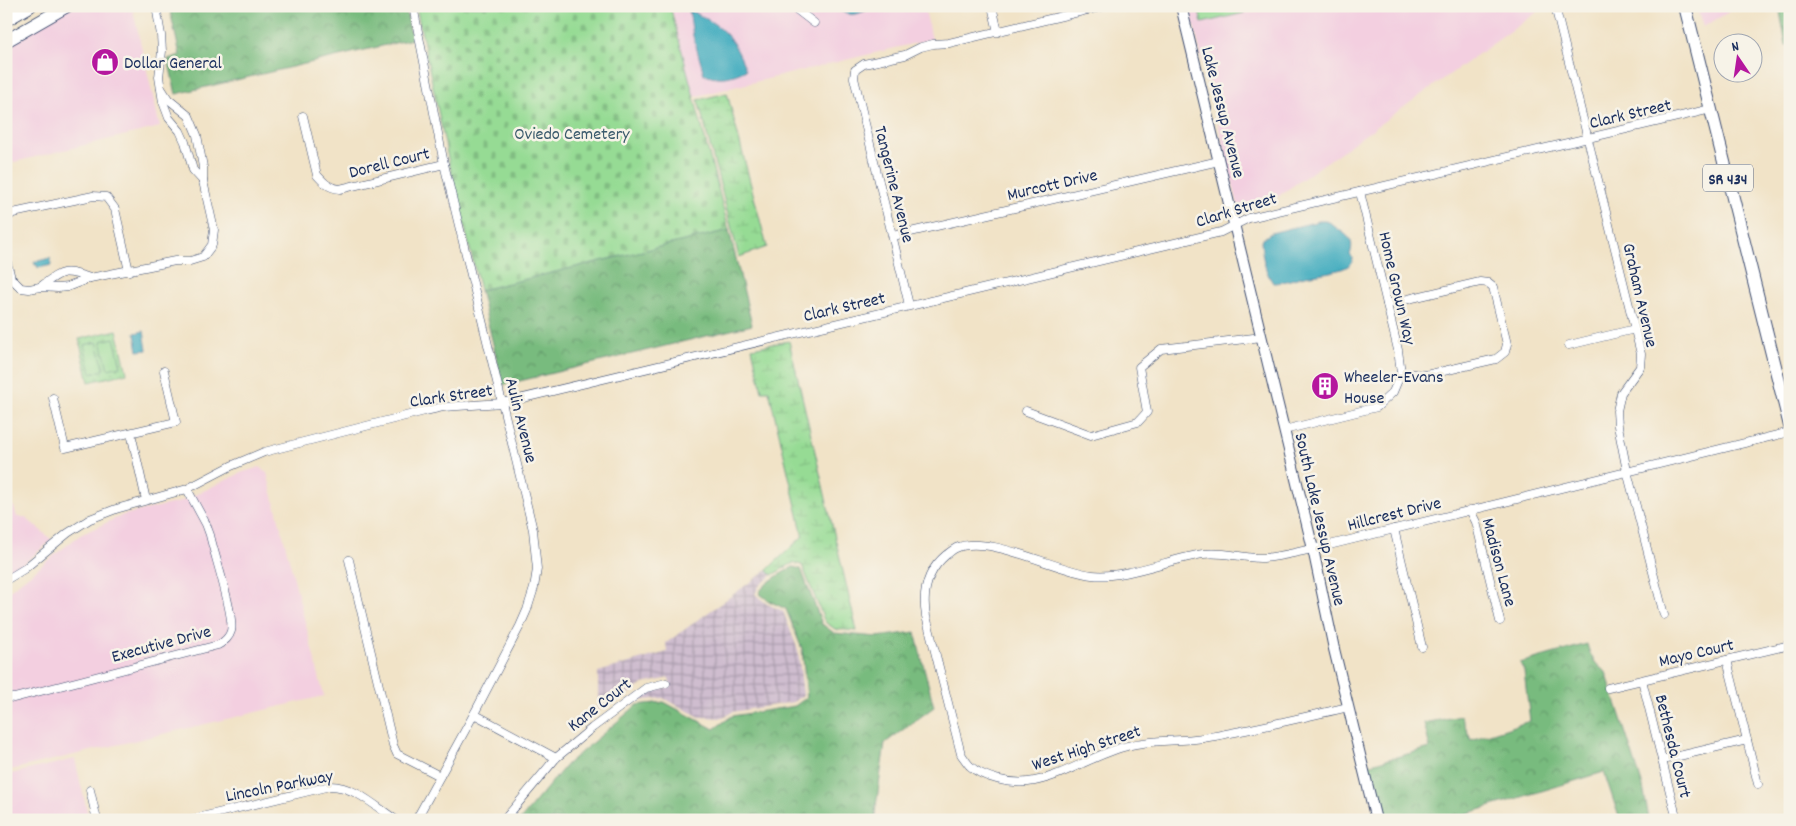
<svg xmlns="http://www.w3.org/2000/svg" width="1796" height="826" viewBox="0 0 1796 826" font-family="Dekko,sans-serif">
	<defs>
		<pattern id="industrial-grid" width="8" height="8" patternUnits="userSpaceOnUse" patternTransform="scale(1.25)"><rect width="8" height="8" fill="#cfbdcf"/><path d="M0 4h8M4 0v8" fill="none" stroke="#a79aab"/></pattern>
		<pattern id="forest-crowns" width="20" height="18" patternUnits="userSpaceOnUse" patternTransform="scale(1.25)"><rect width="20" height="18" fill="#78bb7e"/><path d="M2 6a3 3 0 1 1 6 0M12 15a3 3 0 1 1 6 0" fill="none" stroke="#62986a"/></pattern>
		<pattern id="wetland-marsh" width="20" height="14" patternUnits="userSpaceOnUse" patternTransform="scale(1.25)"><rect width="20" height="14" fill="#96db94"/><path d="M1 5h8M5 5V1M11 12h8M15 12V8" fill="none" stroke="#81bc82"/></pattern>
		<pattern id="cemetery-stones" width="16" height="16" patternUnits="userSpaceOnUse" patternTransform="scale(1.25)"><rect width="16" height="16" fill="#96db94"/><path d="M2 7V4a2 2 0 0 1 4 0v3zM10 15v-3a2 2 0 0 1 4 0v3z" fill="#81bc82"/></pattern>
		<pattern id="park-dots" width="8" height="8" patternUnits="userSpaceOnUse" patternTransform="scale(1.25)"><rect width="8" height="8" fill="#96db94"/><path d="M2 2h.1M6 6h.1" fill="none" stroke="#81bc82" stroke-width="1.8" stroke-linecap="round"/></pattern>
	</defs>
	<rect width="100%" height="100%" fill="#f7f3e8"/>
	<filter id="ink" filterUnits="userSpaceOnUse"><feTurbulence type="fractalNoise" baseFrequency=".02" numOctaves="2"/><feDisplacementMap in="SourceGraphic" scale="10" xChannelSelector="R" yChannelSelector="G"/><feConvolveMatrix kernelMatrix="1 2 1 2 8 2 1 2 1" color-interpolation-filters="sRGB"/></filter>
	<filter id="wash" filterUnits="userSpaceOnUse"><feTurbulence type="fractalNoise" baseFrequency=".0096" numOctaves="4" result="noise"/><feDisplacementMap in="SourceGraphic" scale="20" xChannelSelector="R" yChannelSelector="G"/><feGaussianBlur stdDeviation="1.12" result="paint"/><feColorMatrix in="noise" values="0 0 0 0 0 0 0 0 0 0 0 0 0 0 0 0 0 1.4 0 .05"/><feComposite in="paint" operator="in"/></filter>
	<g filter="url(#wash)">
		<rect width="100%" height="100%" fill="#f1e3c7"/>
		<g fill="#f3cfe0">
			<polygon points="64,6 132,6 160,127 6,164 6,39"/>
			<polygon points="671,6 924,6 932,39 693,97"/>
			<polygon points="1189,6 1543,6 1543,8 1273,200 1239,209"/>
			<polygon points="1696,6 1739,6 1703,27"/>
			<polygon points="260,467 267,473 324,696 6,771 6,593 80,535 123,515 180,502 243,472"/>
			<polygon points="6,494 8,502 14,507 17,517 25,517 52,540 22,565 6,574"/>
			<polygon points="75,759 89,820 6,820 6,775"/>
		</g>
		<polygon fill="url(#industrial-grid)" points="767,570 772,575 759,586 755,594 767,604 783,611 798,650 803,695 793,702 732,712 723,718 700,717 663,698 636,701 629,706 629,705 647,692 671,687 669,678 643,684 622,698 598,710 598,672 667,652 666,643"/>
		<g fill="url(#forest-crowns)" stroke="#4a756e">
			<polygon points="169,6 405,6 412,39 176,94 168,59 180,55"/>
			<polygon points="1779,6 1790,6 1790,45 1786,45"/>
			<polygon points="729,230 752,325 503,385 480,290"/>
			<path d="M793,567L801,569L822,624L834,633L877,637L915,632L934,707L885,743L875,813L876,820H520L567,764L637,705L664,702L714,729L732,716L795,706L807,697L802,649L786,609L769,601L759,593C766,581 781,574 793,567Z"/>
			<path d="M1587,644C1590,656 1595,665 1606,672L1643,787L1649,819L1620,820L1604,772L1446,820H1381L1367,765L1430,748L1424,723L1461,716L1471,740L1530,721L1524,671L1520,663Z"/>
		</g>
		<g fill="url(#wetland-marsh)" stroke="#588579">
			<polygon points="727,93 767,247 739,257 698,100"/>
			<polygon points="789,341 857,631 835,629 825,622 802,565 793,563 772,575 767,570 803,536 769,391 762,391 752,348"/>
		</g>
		<polygon fill="url(#cemetery-stones)" stroke="#588579" points="416,6 670,6 729,230 480,290 448,158"/>
		<polygon fill="url(#park-dots)" stroke="#588579" points="117,330 127,373 89,382 79,339"/>
		<g fill="#96db94" stroke="#588579">
			<polygon points="1201,6 1242,6 1244,13 1202,23 1198,7"/>
			<polygon points="114,338 121,366 108,369 101,341"/>
			<polygon points="97,342 104,370 91,373 84,345"/>
		</g>
		<g fill="#3eaabe" stroke="#2c6c8e">
			<path d="M833,6H874C856,16 850,18 833,6Z"/>
			<path d="M689,10C723,26 732,35 746,70C732,77 720,80 704,74L693,36Z"/>
			<path d="M1319,221C1327,221 1329,221 1334,226C1345,235 1356,237 1350,255L1353,259C1351,264 1352,263 1348,266C1339,272 1316,274 1305,276C1294,278 1285,283 1273,283C1264,270 1262,255 1261,240L1271,233Z"/>
			<polygon points="50,258 52,265 38,268 37,265 35,265 34,262"/>
			<polygon points="144,331 147,350 138,351 135,333"/>
		</g>
	</g>
	<g filter="url(#ink)">
		<g fill="none" stroke-linecap="round" stroke-linejoin="round">
			<g stroke="#3b4a6e" stroke-width="9">
				<g id="minor">
					<polyline points="156,6 161,35 162,51 159,77 163,102 169,118 180,131 185,142 193,170 203,181"/>
					<polyline points="413,6 444,164 533,530 537,569 534,588 527,610 520,626 474,714 416,820"/>
					<polyline points="792,6 814,23"/>
					<polyline points="992,6 998,32"/>
					<polyline points="1555,6 1641,354 1640,367 1621,393 1617,411 1618,426 1627,471 1664,615"/>
					<path d="M303,116L317,175C324,183 329,188 340,189L444,164"/>
					<polyline points="6,218 13,213 93,196 106,197 115,209 129,271"/>
					<polyline points="893,236 1219,161"/>
					<polyline points="6,259 11,278 21,288 29,289 40,287 58,288 67,287 90,278 175,261 190,261 203,257 212,245 214,230 203,181 203,167 197,135 189,116 168,99 161,88"/>
					<path d="M40,287C63,270 63,269 90,278"/>
					<polyline points="1387,304 1480,282 1488,283 1493,287 1507,344 1505,352 1496,359 1426,375 1401,373"/>
					<polyline points="909,305 854,78 855,70 864,64 905,55 921,47 933,44 949,43 1104,6"/>
					<polyline points="1569,345 1635,329"/>
					<polyline points="53,398 65,448 176,422 164,371"/>
					<polyline points="1026,411 1091,435 1138,422 1147,412 1139,367 1161,349 1262,337"/>
					<polyline points="1284,430 1377,407 1393,392 1401,373 1398,350 1360,192"/>
					<polyline points="131,433 146,500"/>
					<polyline points="1470,510 1476,522 1500,621"/>
					<polyline points="1394,529 1422,647"/>
					<polyline points="349,560 393,745 397,754 440,776"/>
					<polyline points="6,580 24,569 68,533 90,519 116,509 187,489 231,466 264,452 425,411 443,407 502,403 1221,232 1249,218 1711,109"/>
					<polyline points="1727,660 1758,784"/>
					<polyline points="1642,680 1677,820"/>
					<polyline points="1608,688 1790,645"/>
					<path d="M6,697L14,698L218,645C224,642 229,638 231,631C235,616 214,554 210,535L206,524L187,489"/>
					<path d="M1348,707C1300,718 1252,730 1203,738C1177,742 1154,739 1127,746C1093,754 1063,778 1028,782C1010,784 983,778 970,766C967,763 964,758 961,754L926,616C922,592 927,571 946,555C949,553 952,550 956,548C989,534 1054,570 1092,575C1124,579 1170,559 1203,554C1223,551 1241,558 1260,558C1278,558 1296,552 1313,549L1790,432"/>
					<polyline points="474,714 556,758"/>
					<polyline points="1662,760 1747,740"/>
					<polyline points="90,790 97,820"/>
					<path d="M189,820L330,786C355,786 376,807 396,820"/>
					<polyline points="504,820 556,758 592,728 646,688 666,683"/>
				</g>
			</g>
			<g stroke="#3b4a6e" stroke-width="12">
				<polyline id="tertiary" points="1181,6 1313,549 1334,649 1376,820"/>
			</g>
			<g stroke="#3b4a6e" stroke-width="14">
				<g id="primary">
					<polyline points="1685,6 1790,426"/>
					<polyline points="6,20 30,6"/>
					<polyline points="6,41 67,6"/>
				</g>
			</g>
			<use href="#minor" stroke="#fff" stroke-width="8"/>
			<use href="#tertiary" stroke="#fff" stroke-width="10"/>
			<use href="#primary" stroke="#fff" stroke-width="12"/>
		</g>
	</g>
	<defs>
		<g id="shop-disc" transform="scale(1.4375)"><circle r="9.5" fill="#b5179e" stroke="#f7f3e8"/><path d="M-5-2.5h2.3a2.7 3.5 0 0 1 5.4 0H5L5.5 6h-11ZM-1.5-2.5h3a1.5 2.3 0 0 0-3 0Z" fill="#fff"/></g>
		<g id="building-disc" transform="scale(1.4375)"><circle r="9.5" fill="#b5179e" stroke="#f7f3e8"/><path d="M-4-6H4V6H1V3H-1V6H-4ZM-2.5-4.3h1.7v1.8h-1.7ZM.8-4.3h1.7v1.8H.8ZM-2.5-1h1.7V.8h-1.7ZM.8-1h1.7V.8H.8Z" fill="#fff"/></g>
	</defs>
	<g fill-rule="evenodd">
		<use href="#shop-disc" x="105" y="62"/>
		<use href="#building-disc" x="1325" y="386"/>
	</g>
	<g text-anchor="middle" stroke-width="5" stroke-linejoin="round" paint-order="stroke">
		<rect fill="#f7f3e8" stroke="#5d6a87" stroke-width="1" x="1703" y="164.5" width="50" height="27" rx="4"/>
		<g font-size="16" font-weight="bold" fill="#1b2f5e">
			<text x="1728" y="184">SR 434</text>
		</g>
		<g font-size="18" fill="#1b2f5e" stroke="#f7f3e8" text-anchor="start">
			<text x="124" y="68">Dollar General</text>
			<text x="1344" y="382">Wheeler-Evans<tspan x="1344" dy="21">House</tspan></text>
		</g>
		<g font-size="18" fill="#1b2f5e" stroke="#f7f3e8">
			<text transform="translate(1224 112) rotate(76)" y="6">Lake Jessup Avenue</text>
			<text transform="translate(1630 113) rotate(-13)" y="6">Clark Street</text>
			<text transform="translate(389 162) rotate(-14)" y="6">Dorell Court</text>
			<text transform="translate(895 184) rotate(76)" y="6">Tangerine Avenue</text>
			<text transform="translate(1052 184) rotate(-13)" y="6">Murcott Drive</text>
			<text transform="translate(1236 209) rotate(-17)" y="6">Clark Street</text>
			<text transform="translate(1398 288) rotate(77)" y="6">Home Grown Way</text>
			<text transform="translate(1641 295) rotate(77)" y="6">Graham Avenue</text>
			<text transform="translate(844 306) rotate(-13)" y="6">Clark Street</text>
			<text transform="translate(451 395) rotate(-8)" y="6">Clark Street</text>
			<text transform="translate(522 420) rotate(76)" y="6">Aulin Avenue</text>
			<text transform="translate(1394 513) rotate(-14)" y="6">Hillcrest Drive</text>
			<text transform="translate(1321 519) rotate(77)" y="6">South Lake Jessup Avenue</text>
			<text transform="translate(1500 562) rotate(75)" y="6">Madison Lane</text>
			<text transform="translate(161 643) rotate(-15)" y="6">Executive Drive</text>
			<text transform="translate(1696 652) rotate(-13)" y="6">Mayo Court</text>
			<text transform="translate(599 704) rotate(-38)" y="6">Kane Court</text>
			<text transform="translate(1674 746) rotate(76)" y="6">Bethesda Court</text>
			<text transform="translate(1086 747) rotate(-18)" y="6">West High Street</text>
			<text transform="translate(279 785) rotate(-11)" y="6">Lincoln Parkway</text>
		</g>
		<g font-size="18" fill="#3a5a6c" stroke="#f7f3e8">
			<text x="572" y="139">Oviedo Cemetery</text>
		</g>
	</g>
	<rect width="1796" height="826" fill="none" stroke="#f7f3e8" stroke-width="25"/>
	<g transform="translate(1738 58) rotate(347)"><circle r="24" fill="#f7f3e8" stroke="#9fa5b1"/>
	<path d="M0-4L9 19L0 12L-9 19Z" fill="#b5179e"/>
	<text y="-8" font-size="14" font-weight="bold" text-anchor="middle" fill="#1b2f5e">N</text>
	</g>
</svg>
